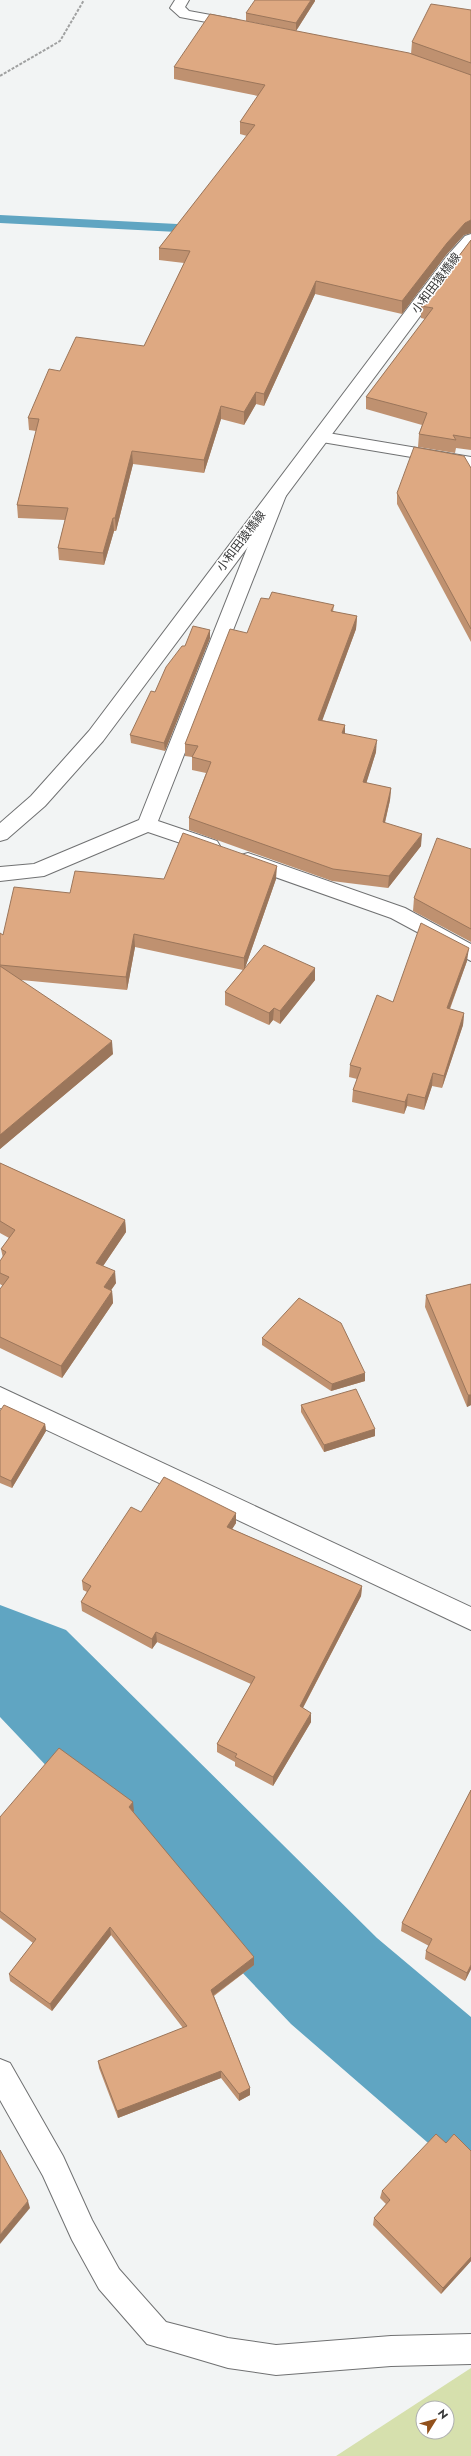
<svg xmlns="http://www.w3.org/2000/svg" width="471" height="2456" viewBox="0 0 471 2456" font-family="Jost,'Noto Sans JP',sans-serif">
	<rect width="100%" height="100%" fill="#f2f4f4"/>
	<path fill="#d6e0ad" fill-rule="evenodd" d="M471,2368V2456H336ZM423,2408H447V2432H423Z"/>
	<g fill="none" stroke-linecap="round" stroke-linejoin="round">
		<polygon fill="#60a5c2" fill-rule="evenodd" points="0,215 197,225 203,229 197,233 0,223"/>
		<polygon fill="#60a5c2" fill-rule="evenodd" points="0,1605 66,1630 377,1938 471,2017 471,2161 427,2142 291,2024 0,1717"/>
		<g stroke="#707172" stroke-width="2">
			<polygon id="lane" points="175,0 189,0 185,7 189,11 238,20 245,24 238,28 180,17 170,8"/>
		</g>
		<g stroke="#707172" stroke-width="2">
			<g id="street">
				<polygon points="322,432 471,457 471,467 316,441 314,437 316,433"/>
				<polygon points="278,488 284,489 287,493 158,821 217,841 220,846 217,851 210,853 148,832 44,876 0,881 0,867 34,864 139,820 269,493 272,489"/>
				<polygon points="248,853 405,908 471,944 471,961 391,918 241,865 238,860 241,855"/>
				<polygon points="0,1387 471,1607 471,1630 0,1408"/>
				<polygon points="0,2059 10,2063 63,2156 92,2220 119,2269 166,2322 228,2338 276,2345 391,2336 471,2334 471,2364 391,2366 276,2375 228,2368 147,2344 99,2289 72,2240 43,2176 0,2100"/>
			</g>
		</g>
		<g stroke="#707172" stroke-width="2">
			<polygon id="secondary" points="471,234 471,248 103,741 45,806 7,839 0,841 0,823 31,796 89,731 447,256 465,236"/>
		</g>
		<polyline stroke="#a0a1a1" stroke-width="2" stroke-dasharray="3 1.5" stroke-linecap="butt" points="0,76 60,41 84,0"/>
		<use href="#lane" fill="#fff" fill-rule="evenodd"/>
		<use href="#street" fill="#fff" fill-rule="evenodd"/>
		<use href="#secondary" fill="#fff" fill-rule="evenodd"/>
	</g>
	<g fill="#bf9170">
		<polygon points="315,1 296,31 246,21 246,13"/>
		<polygon points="471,10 471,233 464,235 446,255 402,314 315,294 264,406 256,404 244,425 221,419 204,473 133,464 116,531 114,531 104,565 59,560 58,548 65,520 18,518 17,505 36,431 29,430 28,418 60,371 144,346 184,263 159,260 159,248 247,136 240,134 240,122 258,96 174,79 174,67 411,54 412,42"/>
		<polygon points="471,240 471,450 456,448 455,453 418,447 419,434 422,425 366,409 366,397 425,319 421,318 421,306"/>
		<polygon points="471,468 471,642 397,504 397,493"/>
		<polygon points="269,599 334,605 333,612 357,616 356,629 322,720 345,725 345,734 376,752 366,783 391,788 390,800 385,823 421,846 388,888 332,881 189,830 189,818 206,773 192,770 192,757 185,756 185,744 247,633"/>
		<polygon points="210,630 210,638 165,751 131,743 130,735 155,692 185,646"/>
		<polygon points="471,849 471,942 413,911 414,898"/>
		<polygon points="164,879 276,879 245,968 315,980 280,1024 273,1020 269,1025 225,1005 225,992 243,970 135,947 127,990 21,980 113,1054 0,1149 0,933 3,935 70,893"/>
		<polygon points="467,961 450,1009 464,1013 463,1025 442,1088 432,1086 424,1110 407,1106 404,1114 352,1102 353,1090 357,1079 349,1077 350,1065 393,1002"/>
		<polygon points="0,1163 125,1220 126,1232 103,1266 116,1283 111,1290 112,1291 113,1303 62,1378 0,1348 0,1289 3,1286 0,1284 0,1261 3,1258 1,1249 9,1238 0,1233"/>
		<polygon points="471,1284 471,1405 467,1407 425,1307 426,1295"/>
		<polygon points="262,1338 365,1373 365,1381 331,1391 262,1345"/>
		<polygon points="301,1405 375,1429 375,1436 324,1452 301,1412"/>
		<polygon points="0,1411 45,1424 46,1431 12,1488 0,1483"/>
		<polygon points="141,1512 236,1523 232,1529 362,1586 361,1596 303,1708 311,1722 273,1786 235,1766 235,1762 217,1752 217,1744 251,1684 157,1642 152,1649 82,1611 81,1602 87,1592 83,1590 82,1581"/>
		<polygon points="471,1790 471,1969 465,1981 425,1959 426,1951 429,1946 401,1931 402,1923"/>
		<polygon points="134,1811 133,1812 254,1965 214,1996 250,2088 250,2095 239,2101 221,2078 118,2118 99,2068 98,2061 183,2028 111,1935 52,2011 10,1981 9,1974 33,1943 0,1918 0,1817"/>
		<polygon points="446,2143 471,2151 471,2261 441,2294 373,2225 374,2218 386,2204 380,2198 382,2191"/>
	</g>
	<g fill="#9b765b">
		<polygon points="311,0 315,0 315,1 296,31 296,23"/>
		<polygon points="471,220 471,233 464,235 446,255 402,314 402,301 447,243 465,223"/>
		<polygon points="316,281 315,294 264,406 264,394"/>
		<polygon points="256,392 256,404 244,425 244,412"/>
		<polygon points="221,406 221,419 204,473 204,460"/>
		<polygon points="132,451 133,464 116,531 115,518"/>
		<polygon points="113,518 114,531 104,565 103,553"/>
		<polygon points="357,616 356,629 318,732 318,720"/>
		<polygon points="210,630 210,638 165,751 164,743"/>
		<polygon points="345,725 345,737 342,733"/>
		<polygon points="377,740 376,752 363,794 363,782"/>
		<polygon points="391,788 390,800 382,834 383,822"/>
		<polygon points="422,834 421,846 388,888 389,876"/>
		<polygon points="277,866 276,879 244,971 244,958"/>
		<polygon points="134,934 135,947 127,990 126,977"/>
		<polygon points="469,948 467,961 445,1021 447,1008"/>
		<polygon points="315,968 315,980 280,1024 280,1011"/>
		<polygon points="274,1008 273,1020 269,1025 269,1013"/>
		<polygon points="464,1013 463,1025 442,1088 444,1076"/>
		<polygon points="112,1041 113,1054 0,1149 0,1135"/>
		<polygon points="433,1073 432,1086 424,1110 425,1098"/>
		<polygon points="408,1094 407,1106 404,1114 405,1102"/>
		<polygon points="125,1220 126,1232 97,1275 96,1263"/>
		<polygon points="115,1271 116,1283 105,1299 104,1287"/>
		<polygon points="112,1291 113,1303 62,1378 61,1366"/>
		<polygon points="365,1373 365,1381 331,1391 332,1384"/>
		<polygon points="468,1395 471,1395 471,1405 467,1407"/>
		<polygon points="45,1424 46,1431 12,1488 11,1481"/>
		<polygon points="375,1429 375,1436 324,1452 324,1445"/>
		<polygon points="236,1513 236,1523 227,1537 227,1527"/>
		<polygon points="362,1586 361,1596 299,1715 300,1706"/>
		<polygon points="156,1632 157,1642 152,1649 152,1639"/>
		<polygon points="311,1713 311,1722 273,1786 273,1777"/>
		<polygon points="133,1802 134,1811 130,1815 129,1807"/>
		<polygon points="110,1927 111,1935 52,2011 50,2004"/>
		<polygon points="254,1957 254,1965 211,1997 211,1990"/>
		<polygon points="471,1965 471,1969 465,1981 467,1973"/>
		<polygon points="221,2071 221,2078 118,2118 117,2111"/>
		<polygon points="250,2088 250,2095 239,2101 239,2094"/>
		<polygon points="28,2201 30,2208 0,2244 0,2235"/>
		<polygon points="471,2257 471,2261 441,2294 443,2288"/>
	</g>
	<g fill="#dea982" stroke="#9b765b">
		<polygon points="255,0 311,0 296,23 246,13"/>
		<polygon points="431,4 471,10 471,63 412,42"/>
		<polygon points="210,14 409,53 471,75 471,220 465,223 447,243 402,301 316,281 264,394 256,392 244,412 221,406 204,460 132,451 115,518 113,518 103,553 58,548 68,508 17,505 39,419 28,418 49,369 60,371 76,337 144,346 190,251 159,248 255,125 240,122 265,85 174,67"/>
		<polygon points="471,240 471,438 453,435 456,440 419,434 427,413 366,397 433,308 421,306"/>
		<polygon points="414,447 464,456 471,468 471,629 397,493"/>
		<polygon points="272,592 334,605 331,611 357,616 318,720 345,725 342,733 377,740 363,782 391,788 383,822 422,834 389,876 333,869 189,818 211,762 192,757 198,746 185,744 230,629 247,633 261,598 269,599"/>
		<polygon points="193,626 210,630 164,743 130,735 151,691 155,692 166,667 182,646 185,646"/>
		<polygon points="183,833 277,866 244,958 134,934 126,977 0,965 0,933 3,935 14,887 70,893 75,871 164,879"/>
		<polygon points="437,838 471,849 471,929 414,898"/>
		<polygon points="421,923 469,948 447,1008 464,1013 444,1076 433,1073 425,1098 408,1094 405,1102 353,1090 361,1068 350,1065 377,995 393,1002"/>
		<polygon points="264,945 315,968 280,1011 274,1008 269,1013 225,992"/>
		<polygon points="0,966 112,1041 0,1135"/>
		<polygon points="0,1163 125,1220 96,1263 115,1271 104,1287 112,1291 61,1366 0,1337 0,1289 9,1277 0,1273 0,1261 6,1252 1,1249 15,1230 0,1221"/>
		<polygon points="471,1284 471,1395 468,1395 426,1295"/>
		<polygon points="299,1298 341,1323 365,1373 332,1384 262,1338"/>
		<polygon points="356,1389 375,1429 324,1445 301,1405"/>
		<polygon points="4,1405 45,1424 11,1481 0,1476 0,1411"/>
		<polygon points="164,1477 236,1513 227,1527 362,1586 300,1706 311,1713 273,1777 235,1757 237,1754 217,1744 255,1677 156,1632 152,1639 81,1602 91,1586 82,1581 131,1507 141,1512"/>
		<polygon points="59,1748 133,1802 129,1807 254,1957 211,1990 250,2088 239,2094 221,2071 117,2111 98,2061 187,2026 110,1927 50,2004 9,1974 36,1939 0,1911 0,1817"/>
		<polygon points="471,1790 471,1965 467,1973 426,1951 432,1939 402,1923"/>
		<polygon points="436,2134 446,2143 454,2134 471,2151 471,2257 443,2288 374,2218 390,2200 382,2191"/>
		<polygon points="0,2150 28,2201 0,2235"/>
	</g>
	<g text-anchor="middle" stroke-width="3" stroke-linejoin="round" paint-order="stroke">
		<g font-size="12" fill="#383939" stroke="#fff">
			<text transform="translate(436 283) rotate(-53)" y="4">小和田猿橋線</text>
			<text transform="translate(241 541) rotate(-53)" y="4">小和田猿橋線</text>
		</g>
	</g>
	<g transform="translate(435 2420) rotate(53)"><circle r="19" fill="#ffffff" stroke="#afb0b0"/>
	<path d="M0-3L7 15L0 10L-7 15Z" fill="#92511c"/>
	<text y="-6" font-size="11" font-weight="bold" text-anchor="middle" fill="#383939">N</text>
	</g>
</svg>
